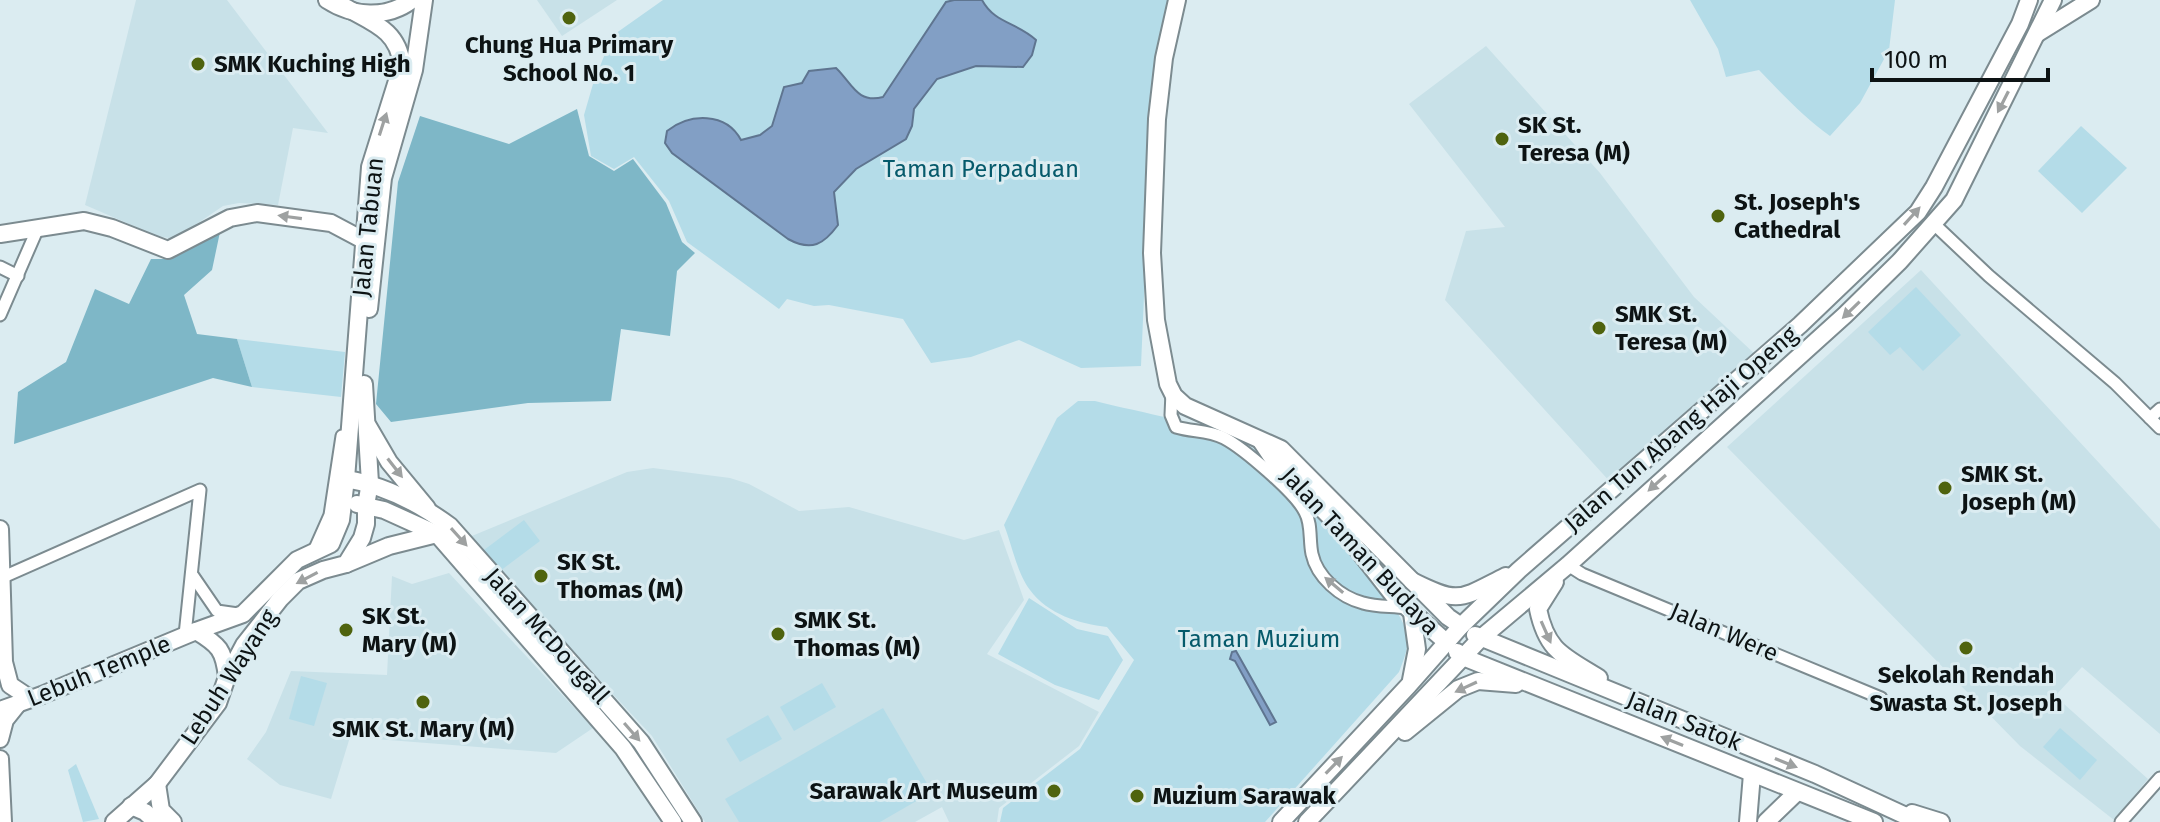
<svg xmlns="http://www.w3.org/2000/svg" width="2160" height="822" viewBox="0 0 2160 822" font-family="'Fira Sans',sans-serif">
	<rect width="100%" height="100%" fill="#dbecf1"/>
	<g fill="#c8e1e8">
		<polygon points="136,0 227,0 328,133 293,128 278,205 239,203 223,206 179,236 169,238 157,236 85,205"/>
		<polygon points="537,0 617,0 562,36"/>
		<polygon points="1486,46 1600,173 1694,297 1757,356 1612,484 1445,300 1466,231 1505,227 1409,104"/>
		<polygon points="1921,270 2160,529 2160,734 2082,667 2055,696 2148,779 2114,820 2020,746 1727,447"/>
		<polygon points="653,468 730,478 749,484 799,511 849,507 964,540 999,530 1024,600 987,654 1099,712 1079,746 999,808 997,822 949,822 942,807 915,822 705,822 652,736 467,538 627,472"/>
		<polygon points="449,573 593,728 556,753 350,737 331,799 280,785 247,759 266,732 291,671 387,675 392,576 412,584"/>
	</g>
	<g fill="#b4dce8">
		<polygon points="663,0 1173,0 1152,109 1141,366 1081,368 1019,340 971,357 931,363 903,319 829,305 814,306 787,299 779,309 687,242 669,201 634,157 614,169 591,156 584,115 593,84 612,36"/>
		<path d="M1690,0H1895L1889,50L1860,103L1830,136C1805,118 1781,93 1759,70L1726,77L1718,49Z"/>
		<polygon points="2081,126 2127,168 2082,213 2038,171"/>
		<polygon points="1916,287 1961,335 1923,371 1900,347 1890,355 1868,332"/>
		<polygon points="237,339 345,352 341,397 252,387"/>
		<path d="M1078,401H1095C1142,413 1206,423 1248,445C1286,466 1337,535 1365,570C1378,587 1395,605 1404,625C1412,641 1405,656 1399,672L1265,822H1000L1003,808L1080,749L1134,660L1107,627C1080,624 1047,614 1030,590C1017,573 1012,545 1004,525L1057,418Z"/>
		<polygon points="524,520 540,541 500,571 484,550"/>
		<polygon points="1029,598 1077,629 1108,636 1123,660 1099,700 1055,685 998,654"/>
		<polygon points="301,676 327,683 314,726 289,719"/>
		<polygon points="822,683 836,707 794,731 780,707"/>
		<polygon points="883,708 932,792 880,822 739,822 725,799"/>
		<polygon points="768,715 782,739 740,762 726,739"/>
		<polygon points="2060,728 2097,760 2080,780 2043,747"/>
		<polygon points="76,764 99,819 83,822 68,770"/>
	</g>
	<g fill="#7eb7c7">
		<polygon points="577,109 589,156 614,171 633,159 666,203 682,242 695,253 677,271 670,336 621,329 611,401 528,403 391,422 376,404 398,182 420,116 509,144"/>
		<polygon points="220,232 212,270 184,295 197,334 237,339 252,387 213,378 14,444 18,392 66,362 95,289 129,304 151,259 171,259"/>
	</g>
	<g fill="#829fc5" stroke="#5f7590" stroke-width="2">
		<path d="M954,0H982C995,24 1017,22 1036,40L1032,55L1023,67L976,66L937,79L914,109L912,126L906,139L856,169L834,192L838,225C824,244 812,252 788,239L672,153L665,143L667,131C690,113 726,112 741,140L760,135L772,126L784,87L802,83L809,71L836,68C852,83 857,104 883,97L946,2Z"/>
		<polygon points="1236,651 1276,722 1270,725 1235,661 1230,659 1232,652"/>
	</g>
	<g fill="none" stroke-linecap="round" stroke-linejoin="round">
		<g stroke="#7c8b90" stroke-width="15">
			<g id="street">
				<polyline points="1934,224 1989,276 2115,383 2160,428"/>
				<polyline points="0,267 18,276"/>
				<polyline points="0,315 37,230"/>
				<path d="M1172,392L1171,415L1176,427C1192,432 1208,430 1224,438C1243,448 1296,493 1305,512C1312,524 1309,540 1312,554C1317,577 1340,597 1363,603C1376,607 1392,606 1406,608"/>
				<polyline points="2150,418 2160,409"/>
				<polyline points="314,551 330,515 342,436"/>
				<polyline points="1568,565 1582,574 1881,698"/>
				<polyline points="193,576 217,611 238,614"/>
				<polyline points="1,578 200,490 185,635"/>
				<polyline points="2121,822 2160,778"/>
			</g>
		</g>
		<g stroke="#7c8b90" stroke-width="20">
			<g id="secondary">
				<path d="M327,0C353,17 387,19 412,0"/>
				<polyline points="1177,0 1164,58 1157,119 1152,253 1156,320 1168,384 1174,396 1185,406 1281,449 1448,617 1461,626"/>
				<polyline points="0,234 84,221 112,228 168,250 230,218 257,213 331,223 363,240"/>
				<polyline points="369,309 383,178 414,70 424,0"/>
				<polyline points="368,426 389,462 427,508"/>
				<polyline points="1261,441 1273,459 1341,528 1394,596 1445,641"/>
				<path d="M346,479C384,485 420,504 450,526L641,742L693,822"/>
				<polyline points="357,504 384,510 437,534 623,748 673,822"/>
				<polyline points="0,529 4,662 10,685 31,699"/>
				<polyline points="346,564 389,546 437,534"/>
				<path d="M196,631C219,645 224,650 227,677"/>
				<path d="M0,710L42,695L196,631L243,614L297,560L331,544L341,520L346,479L370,167L402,65C398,30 373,23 345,7"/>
				<polyline points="0,739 5,720 17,705"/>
				<polyline points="0,759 3,822"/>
				<polyline points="157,784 161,810 173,822"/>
				<polyline points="131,806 145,812 156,822"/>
				<polyline points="114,822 157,784 218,703 227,677 244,645 280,599 298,581 323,570 346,564 362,538 366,524 366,505 370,483 364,384"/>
				<polyline points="1748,822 1752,774"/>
				<polyline points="1766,822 1795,794"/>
			</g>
		</g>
		<g stroke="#7c8b90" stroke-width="20">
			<g id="primary">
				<polyline points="2038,33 2091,0"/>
				<path d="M1412,581C1460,605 1460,599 1506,576"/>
				<path d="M1555,582L1538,609C1547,652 1564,656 1599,678"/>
				<polyline points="1475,635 1815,774 1919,822"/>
				<polyline points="1457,652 1463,657 1874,822"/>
				<polyline points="1411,680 1417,649 1412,613"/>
				<polyline points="1405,732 1458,689 1478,681 1516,684"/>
				<polyline points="1912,813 1941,822"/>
				<polyline points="1281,822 1409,685 1461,626 1519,570 1800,325 1918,212 1934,187 2020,24 2029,0"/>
				<polyline points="1307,822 1481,638 1568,565 1845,315 1900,261 1954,200 2053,0"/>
			</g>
		</g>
		<use href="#street" stroke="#fff" stroke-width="11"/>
		<use href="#secondary" stroke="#fff" stroke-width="16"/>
		<use href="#primary" stroke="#fff" stroke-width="16"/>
	</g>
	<defs><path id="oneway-solid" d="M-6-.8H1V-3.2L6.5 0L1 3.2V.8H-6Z" transform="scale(2)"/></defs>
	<g fill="#9ea1a1">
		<use href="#oneway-solid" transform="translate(2003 102) rotate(117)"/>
		<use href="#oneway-solid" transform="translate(383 124) rotate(-72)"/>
		<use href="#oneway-solid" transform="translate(1912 216) rotate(-48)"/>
		<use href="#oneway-solid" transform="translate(290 217) rotate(-172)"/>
		<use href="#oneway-solid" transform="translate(1851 310) rotate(136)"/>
		<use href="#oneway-solid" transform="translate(395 468) rotate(52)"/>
		<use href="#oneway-solid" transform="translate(1657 483) rotate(138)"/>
		<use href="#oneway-solid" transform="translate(459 537) rotate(48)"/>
		<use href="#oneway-solid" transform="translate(307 578) rotate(152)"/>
		<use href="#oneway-solid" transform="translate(1334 585) rotate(-140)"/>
		<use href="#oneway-solid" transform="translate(1546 632) rotate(66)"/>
		<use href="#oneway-solid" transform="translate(1466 687) rotate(155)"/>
		<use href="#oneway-solid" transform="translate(632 732) rotate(49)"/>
		<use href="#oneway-solid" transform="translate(1672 741) rotate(-158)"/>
		<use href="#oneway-solid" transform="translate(1786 763) rotate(22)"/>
		<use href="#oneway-solid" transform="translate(1334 765) rotate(-46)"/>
	</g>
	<g fill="#4f630e" stroke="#dbecf1" stroke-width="3">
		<circle cx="569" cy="18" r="8"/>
		<circle cx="198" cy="64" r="8"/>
		<circle cx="1502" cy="139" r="8"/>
		<circle cx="1718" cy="216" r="8"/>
		<circle cx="1599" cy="328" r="8"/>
		<circle cx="1945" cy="488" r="8"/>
		<circle cx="541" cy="576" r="8"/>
		<circle cx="346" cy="630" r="8"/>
		<circle cx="778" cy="634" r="8"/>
		<circle cx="1966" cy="648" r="8"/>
		<circle cx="423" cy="702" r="8"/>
		<circle cx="1054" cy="791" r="8"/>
		<circle cx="1137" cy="796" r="8"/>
	</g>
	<g text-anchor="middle" stroke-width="6" stroke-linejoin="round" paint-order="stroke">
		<g font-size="24" font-weight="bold" fill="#0d1314" stroke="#dbecf1" text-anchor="start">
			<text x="569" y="53" text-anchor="middle">Chung Hua Primary<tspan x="569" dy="28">School No. 1</tspan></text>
			<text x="214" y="72">SMK Kuching High</text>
			<text x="1518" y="133">SK St.<tspan x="1518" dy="28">Teresa (M)</tspan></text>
			<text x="1734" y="210">St. Joseph's<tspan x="1734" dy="28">Cathedral</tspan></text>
			<text x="1615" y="322">SMK St.<tspan x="1615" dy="28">Teresa (M)</tspan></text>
			<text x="1961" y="482">SMK St.<tspan x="1961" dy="28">Joseph (M)</tspan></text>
			<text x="557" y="570">SK St.<tspan x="557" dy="28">Thomas (M)</tspan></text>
			<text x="362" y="624">SK St.<tspan x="362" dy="28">Mary (M)</tspan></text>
			<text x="794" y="628">SMK St.<tspan x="794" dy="28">Thomas (M)</tspan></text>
			<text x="1966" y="683" text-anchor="middle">Sekolah Rendah<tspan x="1966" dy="28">Swasta St. Joseph</tspan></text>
			<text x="423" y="737" text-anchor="middle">SMK St. Mary (M)</text>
			<text x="1038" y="799" text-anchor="end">Sarawak Art Museum</text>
			<text x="1153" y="804">Muzium Sarawak</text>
		</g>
		<g font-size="24" fill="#065a6b" stroke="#dbecf1">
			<text x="981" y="177">Taman Perpaduan</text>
			<text x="1259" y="647">Taman Muzium</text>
		</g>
		<g font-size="24" fill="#0d1314" stroke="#dbecf1">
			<text transform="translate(368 227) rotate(-84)" y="8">Jalan Tabuan</text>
			<text transform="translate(1681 429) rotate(-41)" y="8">Jalan Tun Abang Haji Openg</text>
			<text transform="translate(1360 551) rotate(47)" y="8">Jalan Taman Budaya</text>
			<text transform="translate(1724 632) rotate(23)" y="8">Jalan Were</text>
			<text transform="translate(547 636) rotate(48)" y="8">Jalan McDougall</text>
			<text transform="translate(99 671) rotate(-22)" y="8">Lebuh Temple</text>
			<text transform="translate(229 677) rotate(-57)" y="8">Lebuh Wayang</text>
			<text transform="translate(1684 721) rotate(22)" y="8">Jalan Satok</text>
		</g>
	</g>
	<path d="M1872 68v12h176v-12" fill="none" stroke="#0d1314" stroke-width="4"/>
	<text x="1884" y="68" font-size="24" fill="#0d1314" stroke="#dbecf1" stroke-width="6" paint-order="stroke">100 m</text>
</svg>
